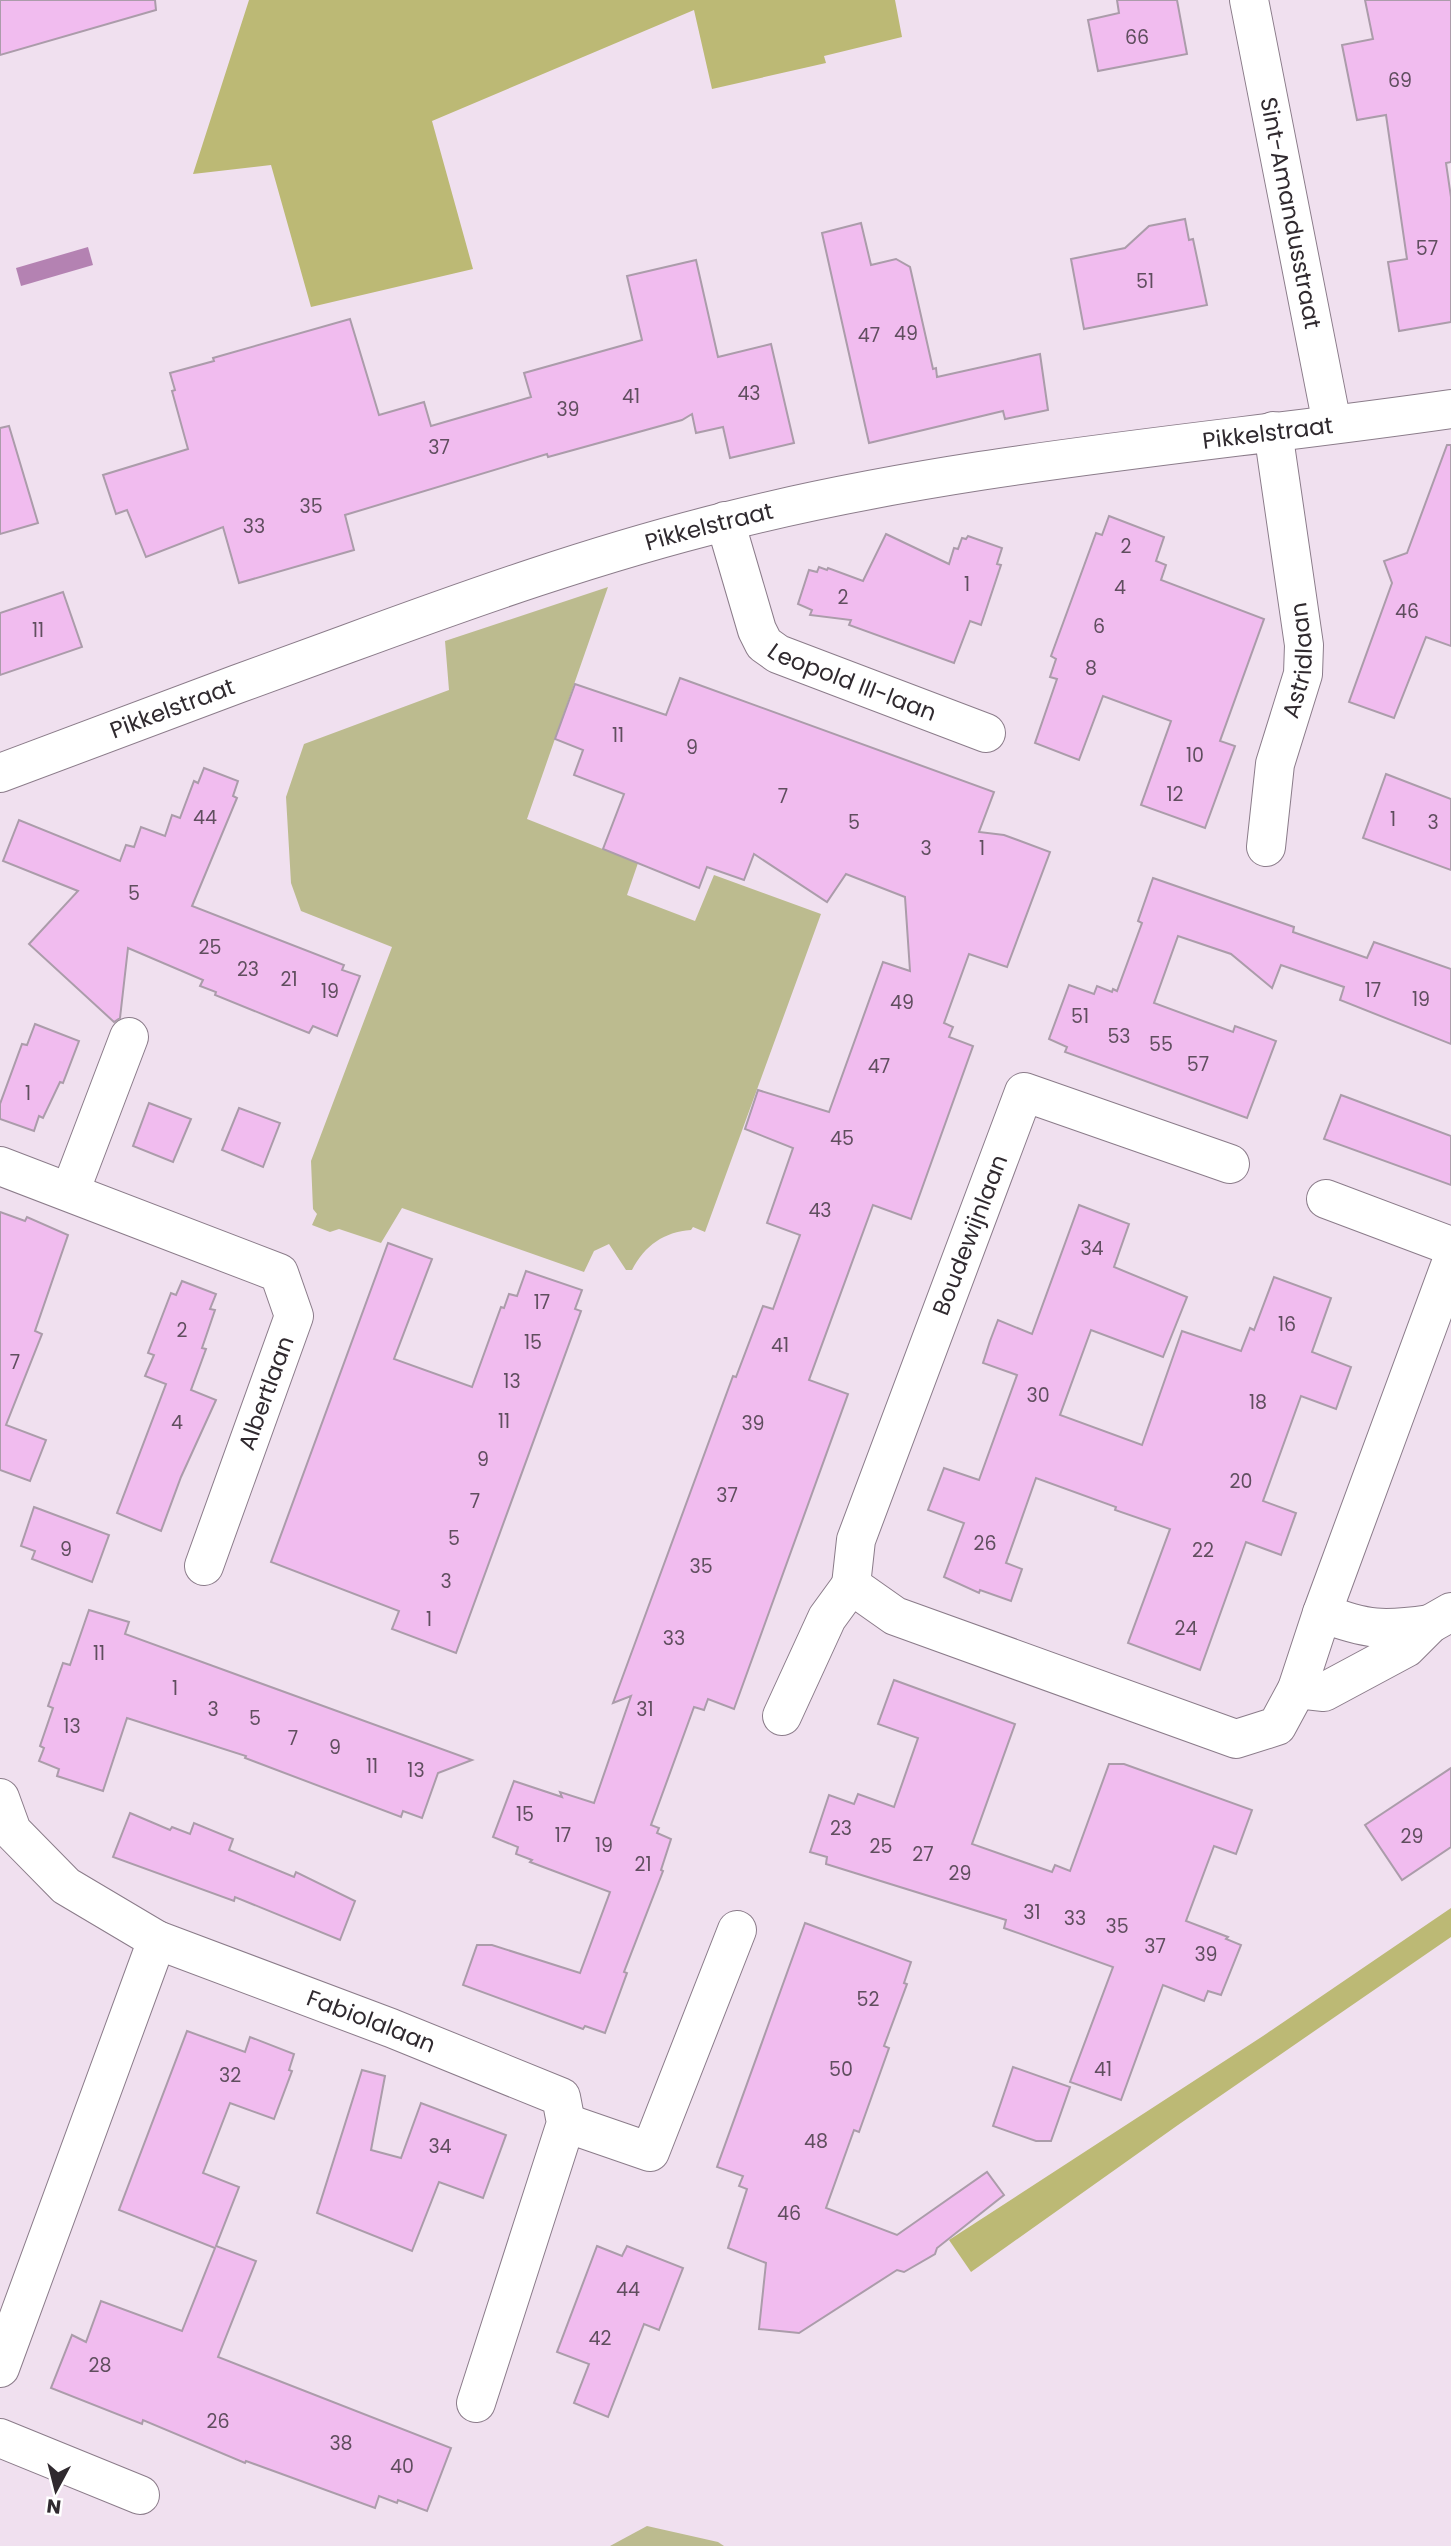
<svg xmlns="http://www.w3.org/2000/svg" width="1451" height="2546" viewBox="0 0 1451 2546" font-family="Poppins,sans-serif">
	<rect width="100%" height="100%" fill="#f0e0ef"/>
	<g fill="#bcbb8f">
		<path d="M608,587L527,819L638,863L627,895L695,921L714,875L821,914L705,1232L693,1227L691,1230C664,1232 645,1245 632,1270H626L609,1244L594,1251L584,1272L402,1208L381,1243L339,1229L330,1232L312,1225L317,1214L313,1209L311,1161L392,947L301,911L291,883L286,797L304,744L449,690L445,641Z"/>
		<polygon points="647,2526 718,2542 724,2546 610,2546"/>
	</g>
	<g fill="#bcb975">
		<polygon points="249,0 895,0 902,37 824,56 826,63 712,89 694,10 432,121 473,269 311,307 271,165 193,174"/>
		<polygon points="1451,1908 1451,1937 1178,2125 971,2272 949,2240 1263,2036"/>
	</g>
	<polygon fill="#b482b2" points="88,247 93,265 21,286 16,268"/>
	<g fill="#f1bcef" stroke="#ab9caa" stroke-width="2">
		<polygon points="0,0 155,0 156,10 0,55"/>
		<polygon points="1117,0 1177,0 1187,54 1098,71 1088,20 1119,13"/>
		<polygon points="1365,0 1451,0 1451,162 1446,163 1451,197 1451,322 1399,331 1388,262 1407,259 1386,115 1357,120 1342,45 1373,39"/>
		<polygon points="1185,219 1189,240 1193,239 1207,305 1084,329 1071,259 1125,248 1149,226"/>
		<polygon points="861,223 871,265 896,259 910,267 933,369 936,368 937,377 1040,354 1048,410 1005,419 1003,411 869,443 822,233"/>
		<polygon points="696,260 718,357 771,344 794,443 730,458 723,427 696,433 692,414 682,420 548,457 547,454 345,515 354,550 239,583 223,527 146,557 127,510 116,514 103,475 188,449 172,391 175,390 170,373 214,361 213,358 350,319 379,415 424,402 431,426 531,397 524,373 642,340 627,276"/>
		<polygon points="9,426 38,523 0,534 0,428"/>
		<polygon points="1447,445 1451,445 1451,646 1426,637 1394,718 1349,702 1392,583 1384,561 1407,553"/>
		<polygon points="1109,516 1164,537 1156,561 1166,565 1161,580 1264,619 1220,741 1235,746 1205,828 1141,805 1171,721 1103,696 1079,760 1035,743 1057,679 1050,677 1056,659 1051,656 1096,533 1102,535"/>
		<polygon points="886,534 949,564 954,548 958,549 962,538 966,539 968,536 1002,548 997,564 1001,565 981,625 970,621 954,663 849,625 851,620 810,615 812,610 798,604 809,570 817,572 819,567 827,570 828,568 863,581"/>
		<polygon points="63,592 82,647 0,675 0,613"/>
		<polygon points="680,678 994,792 979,832 1004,835 1050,852 1007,967 969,954 944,1023 953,1027 949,1037 973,1046 911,1219 873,1205 809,1380 848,1394 734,1709 708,1699 704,1710 694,1707 651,1825 659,1828 657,1833 671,1839 661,1870 663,1871 624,1972 627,1973 605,2033 585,2026 583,2029 463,1985 477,1945 492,1945 580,1973 610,1892 530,1862 532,1860 516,1854 518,1847 493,1837 514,1781 562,1797 560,1792 594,1803 631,1696 613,1703 638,1635 733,1376 736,1377 763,1306 773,1309 800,1235 767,1223 793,1148 745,1129 758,1090 829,1112 883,962 910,971 905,897 846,874 827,902 754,854 744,880 707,867 699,888 603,849 624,794 574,775 583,750 555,739 575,684 666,715"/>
		<polygon points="204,768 238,781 233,796 237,798 192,906 344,965 342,970 360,976 337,1036 313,1026 309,1033 215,995 216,992 200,986 203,980 128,948 120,1018 114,1022 29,944 78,891 3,861 19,820 120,861 126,845 134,847 141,827 165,836 172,815 180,818 194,781 198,783"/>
		<polygon points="1386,774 1451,799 1451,870 1363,838"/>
		<polygon points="1153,878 1294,927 1293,932 1367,958 1374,942 1451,969 1451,1044 1340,1000 1344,987 1281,965 1272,988 1231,954 1178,936 1154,1003 1233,1032 1235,1026 1276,1041 1247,1118 1065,1052 1067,1047 1049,1039 1069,985 1094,994 1097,986 1112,992 1113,989 1117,991 1142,923 1138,921"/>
		<polygon points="35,1024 79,1041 63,1083 60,1082 43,1118 39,1116 34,1131 0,1119 0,1104 22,1044 27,1045"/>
		<polygon points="1341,1095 1451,1136 1451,1185 1324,1139"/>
		<polygon points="149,1103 191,1119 173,1162 133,1146"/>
		<polygon points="239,1108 280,1123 263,1167 222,1150"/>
		<polygon points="1079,1205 1129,1224 1114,1267 1187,1297 1163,1357 1091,1330 1060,1415 1142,1445 1182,1331 1241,1351 1250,1328 1254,1330 1274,1277 1331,1298 1312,1352 1351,1367 1336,1409 1301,1396 1263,1501 1296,1513 1281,1555 1246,1542 1200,1670 1128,1643 1170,1529 1115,1510 1116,1507 1036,1478 1006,1563 1022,1569 1011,1601 980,1590 979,1593 944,1577 964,1523 928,1510 944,1468 979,1480 1017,1375 983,1363 990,1341 998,1320 1032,1334"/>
		<polygon points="0,1212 25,1221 27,1217 68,1235 35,1331 42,1334 6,1425 46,1440 30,1481 0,1470"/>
		<polygon points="388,1243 432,1259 394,1359 472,1387 501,1307 504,1308 509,1294 517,1296 526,1271 582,1290 575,1309 581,1311 456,1653 392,1629 399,1611 271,1562"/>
		<polygon points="182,1281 216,1294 210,1309 215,1310 202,1348 206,1349 191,1390 216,1400 181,1477 161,1531 117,1513 166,1384 145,1376 154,1355 148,1353 171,1293 176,1295"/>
		<polygon points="34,1507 109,1535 92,1582 32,1559 35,1551 21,1546"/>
		<polygon points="89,1610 129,1622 125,1634 472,1760 438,1773 422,1818 403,1811 401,1817 245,1758 246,1756 127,1718 103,1791 57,1776 59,1769 39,1761 44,1748 40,1746 53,1708 48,1706 63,1663 70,1665"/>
		<polygon points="894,1680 1015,1724 972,1844 1052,1872 1055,1865 1070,1871 1109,1764 1124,1764 1252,1810 1236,1854 1214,1846 1186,1921 1228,1937 1226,1939 1241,1945 1221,1995 1208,1991 1204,2001 1163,1985 1121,2100 1070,2082 1113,1967 1004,1928 1006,1920 826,1864 827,1857 810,1852 829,1795 854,1804 858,1794 894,1807 918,1738 878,1724"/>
		<polygon points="1451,1768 1451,1847 1402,1880 1365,1825"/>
		<polygon points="130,1813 170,1830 172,1827 190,1834 194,1823 233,1839 229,1850 294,1877 296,1872 355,1901 340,1940 235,1897 234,1901 113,1857"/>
		<polygon points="805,1923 911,1962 904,1983 907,1984 884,2046 889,2048 859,2132 854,2130 826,2208 897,2235 987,2172 1004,2195 937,2248 935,2254 904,2272 897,2270 799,2333 759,2329 766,2263 728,2248 747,2189 739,2186 743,2176 717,2167"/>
		<polygon points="187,2031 245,2052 250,2037 294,2054 289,2070 292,2071 274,2119 230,2103 203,2173 239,2187 216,2246 256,2261 218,2357 451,2448 427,2511 398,2500 397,2503 379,2496 375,2508 246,2461 245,2463 143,2420 142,2424 51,2388 72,2335 86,2342 101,2301 182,2331 215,2248 119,2210"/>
		<polygon points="1013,2067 1070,2087 1051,2141 1036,2141 993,2126"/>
		<polygon points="362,2070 385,2076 371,2150 401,2158 421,2103 506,2135 483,2198 439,2182 412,2251 317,2213"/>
		<polygon points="597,2246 622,2256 627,2246 683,2268 659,2330 644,2324 608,2417 574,2403 589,2364 557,2352"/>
	</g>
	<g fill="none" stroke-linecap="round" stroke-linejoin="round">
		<g stroke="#8b7c8a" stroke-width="40">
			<g id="minor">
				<path id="s1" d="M1249,0L1332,424"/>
				<path id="s2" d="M725,521L757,630L764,644L778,654L986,733"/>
				<path id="s3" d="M0,773C116,729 231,686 347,644C472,598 598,553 728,521C965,461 1209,444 1451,409"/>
				<path id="s4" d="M1266,847L1275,764L1303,674L1304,645L1273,431"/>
				<polyline points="1230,1164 1024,1092 856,1540 851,1585 895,1616 1236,1739 1277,1726 1297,1689 1322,1613 1451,1263"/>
				<polyline points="0,1166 279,1273 294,1316 204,1566"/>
				<polyline points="70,1192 129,1037"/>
				<polyline points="1326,1199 1451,1246"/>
				<path d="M1322,1613C1367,1630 1383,1631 1430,1624"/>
				<polyline points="1297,1689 1324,1692 1406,1648 1430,1624 1451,1612"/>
				<polyline points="782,1716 827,1618 851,1585"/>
				<polyline points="0,1798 12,1831 66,1886 157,1940 0,2368"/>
				<path id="s5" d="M157,1940L391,2028L561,2097L566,2123L476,2403"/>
				<polyline points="566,2123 650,2152 737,1930"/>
				<polyline points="0,2438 140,2495"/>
			</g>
		</g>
		<use href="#minor" stroke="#fff" stroke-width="38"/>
	</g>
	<g text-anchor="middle" stroke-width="5" stroke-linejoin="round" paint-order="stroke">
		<g font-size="19" fill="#604e5f">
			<text x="1137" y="44">66</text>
			<text x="1400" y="87">69</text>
			<text x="1427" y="255">57</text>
			<text x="1145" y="288">51</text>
			<text x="906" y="340">49</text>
			<text x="869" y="342">47</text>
			<text x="749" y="400">43</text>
			<text x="631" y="403">41</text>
			<text x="568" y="416">39</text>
			<text x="439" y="454">37</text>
			<text x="311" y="513">35</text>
			<text x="254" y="533">33</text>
			<text x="1126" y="553">2</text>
			<text x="967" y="591">1</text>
			<text x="1120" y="594">4</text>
			<text x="843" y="604">2</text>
			<text x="1407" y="618">46</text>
			<text x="1099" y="633">6</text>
			<text x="38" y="637">11</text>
			<text x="1091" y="675">8</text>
			<text x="618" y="742">11</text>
			<text x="692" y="754">9</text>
			<text x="1195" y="762">10</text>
			<text x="1175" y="801">12</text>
			<text x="783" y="803">7</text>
			<text x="205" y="824">44</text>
			<text x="1393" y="826">1</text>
			<text x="854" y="829">5</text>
			<text x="1433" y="829">3</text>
			<text x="926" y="855">3</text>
			<text x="982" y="855">1</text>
			<text x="134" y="900">5</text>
			<text x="210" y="954">25</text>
			<text x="248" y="976">23</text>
			<text x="289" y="986">21</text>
			<text x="1373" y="997">17</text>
			<text x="330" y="998">19</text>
			<text x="1421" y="1006">19</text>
			<text x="902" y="1009">49</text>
			<text x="1080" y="1023">51</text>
			<text x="1119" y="1043">53</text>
			<text x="1161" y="1051">55</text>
			<text x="1198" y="1071">57</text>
			<text x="879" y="1073">47</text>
			<text x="28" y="1100">1</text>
			<text x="842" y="1145">45</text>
			<text x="820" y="1217">43</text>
			<text x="1092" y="1255">34</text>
			<text x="542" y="1309">17</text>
			<text x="1287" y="1331">16</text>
			<text x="182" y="1337">2</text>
			<text x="533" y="1349">15</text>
			<text x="780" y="1352">41</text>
			<text x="15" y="1369">7</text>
			<text x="512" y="1388">13</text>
			<text x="1038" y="1402">30</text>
			<text x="1258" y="1409">18</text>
			<text x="504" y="1428">11</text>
			<text x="177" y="1429">4</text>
			<text x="753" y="1430">39</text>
			<text x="483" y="1466">9</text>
			<text x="1241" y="1488">20</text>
			<text x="727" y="1502">37</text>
			<text x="475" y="1508">7</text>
			<text x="454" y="1545">5</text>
			<text x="985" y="1550">26</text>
			<text x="66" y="1556">9</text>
			<text x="1203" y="1557">22</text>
			<text x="701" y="1573">35</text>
			<text x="446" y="1588">3</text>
			<text x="429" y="1626">1</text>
			<text x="1186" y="1635">24</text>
			<text x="674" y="1645">33</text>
			<text x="99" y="1660">11</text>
			<text x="175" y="1695">1</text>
			<text x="213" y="1716">3</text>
			<text x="645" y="1716">31</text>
			<text x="255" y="1725">5</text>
			<text x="72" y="1733">13</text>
			<text x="293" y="1745">7</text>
			<text x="335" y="1754">9</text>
			<text x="372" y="1773">11</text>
			<text x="416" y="1777">13</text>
			<text x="525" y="1821">15</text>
			<text x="841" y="1835">23</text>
			<text x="563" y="1842">17</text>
			<text x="1412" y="1843">29</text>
			<text x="604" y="1852">19</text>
			<text x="881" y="1853">25</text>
			<text x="923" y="1861">27</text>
			<text x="643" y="1871">21</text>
			<text x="960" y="1880">29</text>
			<text x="1032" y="1919">31</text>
			<text x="1075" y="1925">33</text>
			<text x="1117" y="1933">35</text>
			<text x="1155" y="1953">37</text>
			<text x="1206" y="1961">39</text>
			<text x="868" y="2006">52</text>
			<text x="841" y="2076">50</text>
			<text x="1103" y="2076">41</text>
			<text x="230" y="2082">32</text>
			<text x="816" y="2148">48</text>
			<text x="440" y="2153">34</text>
			<text x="789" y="2220">46</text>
			<text x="628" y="2296">44</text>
			<text x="600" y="2345">42</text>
			<text x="100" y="2372">28</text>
			<text x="218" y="2428">26</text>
			<text x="341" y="2450">38</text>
			<text x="402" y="2473">40</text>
		</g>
		<g font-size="23" fill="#302a2f" stroke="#fff">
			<text dy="8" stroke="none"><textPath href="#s1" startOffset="217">Sint-Amandusstraat</textPath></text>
			<text dy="8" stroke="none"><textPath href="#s3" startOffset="1318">Pikkelstraat</textPath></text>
			<text dy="8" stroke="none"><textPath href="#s3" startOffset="751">Pikkelstraat</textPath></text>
			<text dy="8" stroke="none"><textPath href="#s4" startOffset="191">Astridlaan</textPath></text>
			<text dy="8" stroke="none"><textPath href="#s2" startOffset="226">Leopold III-laan</textPath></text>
			<text dy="8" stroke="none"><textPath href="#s3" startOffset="184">Pikkelstraat</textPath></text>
			<text transform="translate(970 1235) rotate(-69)" y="8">Boudewijnlaan</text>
			<text transform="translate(266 1393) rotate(-70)" y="8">Albertlaan</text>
			<text dy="8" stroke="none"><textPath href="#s5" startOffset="229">Fabiolalaan</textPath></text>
		</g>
	</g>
	<g transform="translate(56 2490) rotate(187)" stroke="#ffffff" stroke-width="5" paint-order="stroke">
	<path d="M0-5L12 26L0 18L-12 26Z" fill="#302a2f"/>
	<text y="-10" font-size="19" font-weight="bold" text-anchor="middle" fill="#302a2f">N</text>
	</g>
</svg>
